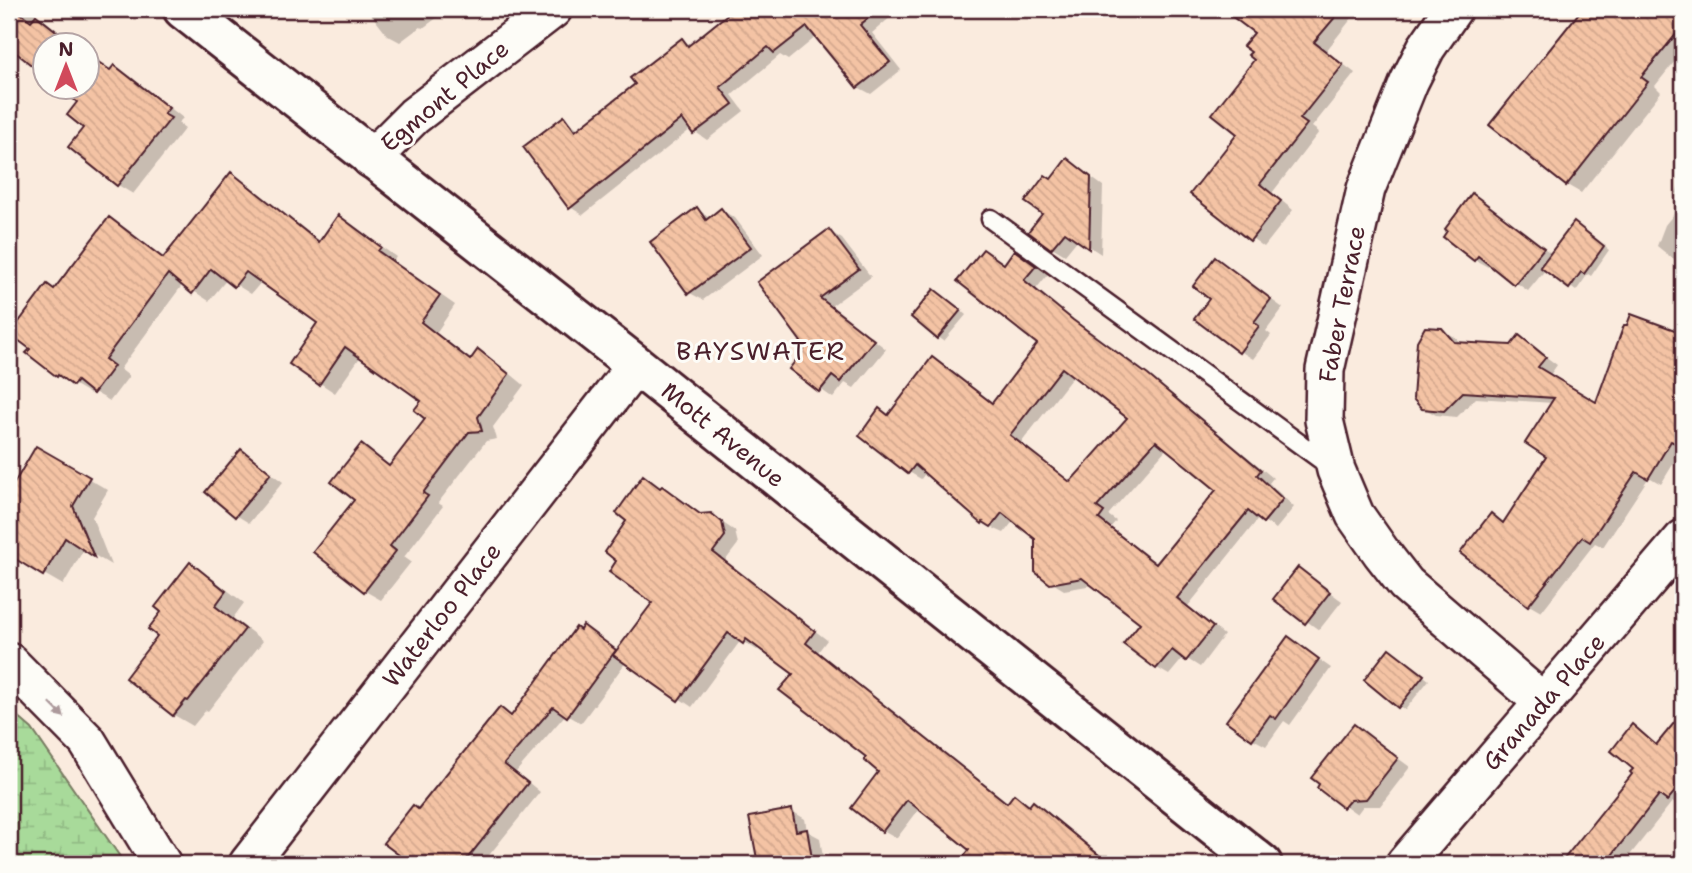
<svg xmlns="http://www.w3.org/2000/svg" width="1692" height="873" viewBox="0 0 1692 873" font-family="'Shantell Sans',sans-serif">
	<defs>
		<pattern id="wetland-marsh" width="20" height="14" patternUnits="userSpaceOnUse" patternTransform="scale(1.75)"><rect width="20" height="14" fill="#a8da9a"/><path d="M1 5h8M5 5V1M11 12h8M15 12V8" fill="none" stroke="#92bb85"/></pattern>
		<pattern id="building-back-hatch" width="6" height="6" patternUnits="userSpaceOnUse" patternTransform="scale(1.75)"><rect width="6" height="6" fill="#f4c3a4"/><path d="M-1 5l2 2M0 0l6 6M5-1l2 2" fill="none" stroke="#d3a78d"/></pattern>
	</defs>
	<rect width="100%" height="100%" fill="#faebde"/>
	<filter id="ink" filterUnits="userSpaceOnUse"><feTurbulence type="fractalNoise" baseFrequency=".0143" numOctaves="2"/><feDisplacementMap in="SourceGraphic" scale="14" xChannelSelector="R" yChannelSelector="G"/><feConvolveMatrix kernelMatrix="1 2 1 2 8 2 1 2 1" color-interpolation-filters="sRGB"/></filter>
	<g filter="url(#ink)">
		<polygon fill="url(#wetland-marsh)" stroke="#797c62" stroke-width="2" points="9,709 32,729 125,864 9,864"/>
		<g fill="#0003" fill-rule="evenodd">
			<polygon points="9,9 30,9 77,46 46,46 19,53 9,67"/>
			<polygon points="367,9 449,9 423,28 420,27 400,42 387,35"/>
			<polygon points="737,9 900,9 872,33 901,70 871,94 858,87 817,36 788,60 780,55 732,95 744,111 707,140 691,129 583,215 570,207 564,118 580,130 638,85 682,40 691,45"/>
			<polygon points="1247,9 1359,9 1326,51 1355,73 1312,127 1319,132 1272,193 1293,210 1264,247 1193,194 1240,134 1256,59 1256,33 1239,19"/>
			<polygon points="1585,9 1683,9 1683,51 1655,86 1661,92 1581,193 1567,185 1552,47"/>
			<polygon points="88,54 111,71 115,67 130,76 183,118 178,123 185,128 133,194 118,185 85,128 80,102 62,88 88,88"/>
			<polygon points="1067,160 1103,186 1101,254 1078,239 1065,255 1052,247 1044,214 1051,180"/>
			<polygon points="1683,174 1683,199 1676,193"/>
			<polygon points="231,175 247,184 321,242 338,218 354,227 396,257 393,262 455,305 436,333 472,360 479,352 495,361 524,385 493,427 497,439 486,441 438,503 443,506 404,557 411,562 381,600 365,591 315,552 356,500 361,447 390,466 428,419 424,400 361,356 335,393 320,383 320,322 262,281 251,294 227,279 209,301 183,284 120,369 129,376 110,401 92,391 90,394 58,375 29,353 55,291 109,219 165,258"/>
			<polygon points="1473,195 1552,254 1581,228 1609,250 1591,276 1588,274 1576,291 1546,269 1528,291 1490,264 1488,267 1475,260"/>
			<polygon points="1683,203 1683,267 1657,246 1665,225"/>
			<polygon points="697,209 711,218 721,210 735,218 763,255 703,300 690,293 652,243"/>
			<polygon points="829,231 842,239 871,277 831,306 886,349 854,388 845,383 833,398 792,369 807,349 803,342"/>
			<path d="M984,251L1005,265L1015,252L1048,274L1036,289L1085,329L1161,385L1273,478L1269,483L1294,507L1276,529L1259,518L1188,606L1224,635L1200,667L1184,657L1169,675L1157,668L1142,623L1093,585L1064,590L1051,582L1037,538L1014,520L1004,533L995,529L983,522L926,472L921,479L909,472L880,410L889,416L933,359L994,404L1040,344ZM1074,375L1129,418L1072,483L1021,443ZM1167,448L1218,490L1157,565L1110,528L1116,521L1108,515Z"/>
			<polygon points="1215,259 1283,308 1266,331 1271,335 1253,359 1240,351"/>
			<polygon points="941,294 966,315 944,341 938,337"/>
			<polygon points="1632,316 1683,335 1683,448 1661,484 1649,477 1603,547 1595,543 1541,612 1529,605 1492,515 1505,523 1549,456 1553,403 1476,398 1457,417 1436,415 1423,408 1442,330 1455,337 1461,344 1512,347 1519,337 1557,365 1550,375 1597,405"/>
			<polygon points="36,448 108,490 92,517 111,565 84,549 63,585 9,554 9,478 16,482"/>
			<polygon points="241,451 283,482 249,523 236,515"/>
			<polygon points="644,477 676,496 703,515 711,515 735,531 738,544 725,561 827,640 818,652 1009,804 1015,796 1031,806 1033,804 1047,811 1105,859 1117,864 971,864 964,859 972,849 920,808 897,838 883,830 853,808 880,771 795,673 760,647 757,650 741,640 692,707 626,662 581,723 566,714 516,772 540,792 486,859 492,864 414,864 385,842 418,811 501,709 513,716 584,627 618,651 654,603 619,561 629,521"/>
			<polygon points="190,565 209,576 244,603 233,618 263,641 208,711 206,710 193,726 174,715 127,677 160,636 163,612"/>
			<polygon points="1299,570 1342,601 1319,630 1276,599"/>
			<polygon points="1289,639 1331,668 1290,725 1284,721 1266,746 1253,739"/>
			<polygon points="1390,650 1429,680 1405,710 1399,706"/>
			<polygon points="1354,726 1410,767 1380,806 1363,806 1357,814 1319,787"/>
			<polygon points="1632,727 1658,745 1669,732 1683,740 1683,804 1681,807 1672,802 1623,864 1563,864 1635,774"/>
			<polygon points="792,811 805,819 807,831 820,838 824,864 760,864 751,818"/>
		</g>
		<g fill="url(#building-back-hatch)" stroke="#4a1f2b" stroke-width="2" fill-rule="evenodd">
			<polygon points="9,9 15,9 31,21 36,15 75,46 46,46 46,77 9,47"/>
			<polygon points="734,9 879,9 860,25 890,62 857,88 807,27 774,53 768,47 720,87 733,104 693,134 682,119 569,209 523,147 564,116 575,131 635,84 630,78 682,38 688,46"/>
			<polygon points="1222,9 1342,9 1314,42 1343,65 1300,119 1307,124 1260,184 1281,201 1250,241 1190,194 1237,134 1212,114 1254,60 1248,55 1251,52 1243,46 1254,33"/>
			<polygon points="1582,9 1683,9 1683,26 1641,77 1648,82 1566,186 1489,125"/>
			<polygon points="88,55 110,70 114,65 169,108 164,114 171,118 117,186 68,147 83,128 67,115 77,102 59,88 88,88"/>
			<polygon points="1067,158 1091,177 1089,249 1065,232 1051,249 1028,232 1042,214 1025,202 1045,175 1051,179"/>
			<polygon points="231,172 319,242 338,215 381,247 378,251 440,295 421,322 470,360 478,349 509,374 478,417 482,431 469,432 423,493 428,496 390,546 396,551 364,592 313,552 354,500 331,482 361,444 389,466 425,419 414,410 421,401 345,347 319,385 289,364 317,323 246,272 234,287 211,269 192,294 168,274 105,359 114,366 93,394 77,381 73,386 58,375 57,377 26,353 30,349 10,334 47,284 54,289 109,217 163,258"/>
			<polygon points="1472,193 1544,248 1514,285 1478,256 1474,261 1443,237 1447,231 1445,229"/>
			<polygon points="697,207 706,220 721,208 751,247 688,294 650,242"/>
			<polygon points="1574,222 1604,246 1584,274 1581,272 1569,289 1540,267"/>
			<polygon points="829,229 859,269 820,298 874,340 840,382 832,376 819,392 789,369 804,350 798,345 801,342 757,282"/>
			<path d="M983,249L1004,264L1014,250L1036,266L1024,280L1073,320L1148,375L1261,470L1257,475L1283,499L1263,523L1248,511L1177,598L1213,627L1186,661L1172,650L1156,669L1123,644L1140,623L1082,578L1050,584L1035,572V539L1002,513L991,527L983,522L982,524L915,465L908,474L859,436L879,408L888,415L932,357L992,403L1037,344L957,281ZM1062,368L1127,418L1070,482L1010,435ZM1156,441L1216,490L1156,564L1099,519L1104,512L1097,507Z"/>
			<polygon points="1215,257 1271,299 1254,322 1259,326 1239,353 1194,319 1209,299 1193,286"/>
			<polygon points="934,289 961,310 937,339 911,317"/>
			<polygon points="1631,314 1683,333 1683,447 1671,441 1648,479 1636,472 1590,542 1582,537 1528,606 1460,553 1491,513 1503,523 1546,457 1525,443 1554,398 1463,392 1444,411 1422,409 1413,399 1417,341 1425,327 1442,328 1454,342 1511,345 1519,335 1546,357 1538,367 1596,402 1624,325 1627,325"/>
			<polygon points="36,446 90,477 73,506 94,557 65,538 43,576 9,555 9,492"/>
			<polygon points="241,449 271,473 235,517 205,492"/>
			<polygon points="643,475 660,488 662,486 700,514 711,513 722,522 725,536 713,552 815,631 806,643 1007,803 1014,794 1029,806 1033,801 1110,864 958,864 969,850 907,800 882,832 851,808 878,772 864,760 866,757 779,690 793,674 746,639 743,644 728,633 678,701 613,655 652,603 609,572 616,561 605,552 626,521 616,513"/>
			<polygon points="190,562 226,591 215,606 245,629 188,701 186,700 173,716 125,678 157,636 148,629 161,612 155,607"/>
			<polygon points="1298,567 1330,592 1305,624 1273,599"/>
			<polygon points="583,625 616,650 567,717 553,707 504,764 528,783 463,864 411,864 383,843 413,805 418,809 500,707 511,716 576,627 580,630"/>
			<polygon points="1288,636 1319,659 1276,719 1270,715 1252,740 1226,721"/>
			<polygon points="1389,648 1424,675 1398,708 1364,680"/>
			<polygon points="1683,712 1683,782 1667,801 1659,795 1605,864 1560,864 1632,774 1630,772 1633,769 1611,751 1632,724 1656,745"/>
			<polygon points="1354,724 1398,758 1366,799 1350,800 1343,808 1317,788 1319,784 1311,778"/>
			<polygon points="792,809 796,831 807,829 813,864 758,864 749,817"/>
		</g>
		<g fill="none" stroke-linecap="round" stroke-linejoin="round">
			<g stroke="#4a1f2b" stroke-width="23">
				<polyline id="lane" points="991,219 1330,466"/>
			</g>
			<g stroke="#4a1f2b" stroke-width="42">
				<g id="street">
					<polyline points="1453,9 1426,48 1409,82 1366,189 1325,370 1324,420 1336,470 1355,515 1381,552 1406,584 1544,703"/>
					<polyline points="371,159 414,116 553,9"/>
					<polyline points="9,662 87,741 162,864"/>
					<polyline points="248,864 636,365"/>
					<polyline points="1405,864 1683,539"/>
				</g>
			</g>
			<g stroke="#4a1f2b" stroke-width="44">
				<polyline id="secondary" points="183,9 636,365 1262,864"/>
			</g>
			<use href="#lane" stroke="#fdfcf7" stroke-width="18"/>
			<use href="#street" stroke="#fdfcf7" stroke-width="37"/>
			<use href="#secondary" stroke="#fdfcf7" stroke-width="38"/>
		</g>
		<defs><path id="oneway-solid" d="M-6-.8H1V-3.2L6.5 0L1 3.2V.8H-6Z" transform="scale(1.75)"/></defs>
		<use fill="#ac999b" href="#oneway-solid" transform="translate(57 710) rotate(45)"/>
	</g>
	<g text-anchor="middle" stroke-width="6" stroke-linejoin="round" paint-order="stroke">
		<g font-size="24" fill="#4a1f2b" stroke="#fdfcf7">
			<text transform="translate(445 96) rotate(-40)" y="8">Egmont Place</text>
			<text transform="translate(1342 304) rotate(-79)" y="8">Faber Terrace</text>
			<text transform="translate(723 435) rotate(39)" y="8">Mott Avenue</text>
			<text transform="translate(442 615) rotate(-52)" y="8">Waterloo Place</text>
			<text transform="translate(1544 702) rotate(-49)" y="8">Granada Place</text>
		</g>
		<g font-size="26" letter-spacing="2" fill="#4a1f2b" stroke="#fdfcf7">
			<text x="761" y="360">BAYSWATER</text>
		</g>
	</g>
	<rect width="1692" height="873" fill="none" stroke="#fdfcf7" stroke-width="35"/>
	<rect x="18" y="18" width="1657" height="838" fill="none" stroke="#4a1f2b" stroke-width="2.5" filter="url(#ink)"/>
	<g transform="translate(66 66)"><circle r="33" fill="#fdfcf7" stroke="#b5a4a5" stroke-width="2"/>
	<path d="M0-5L12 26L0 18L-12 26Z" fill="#d1495b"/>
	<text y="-10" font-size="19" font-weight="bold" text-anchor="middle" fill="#4a1f2b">N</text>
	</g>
</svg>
